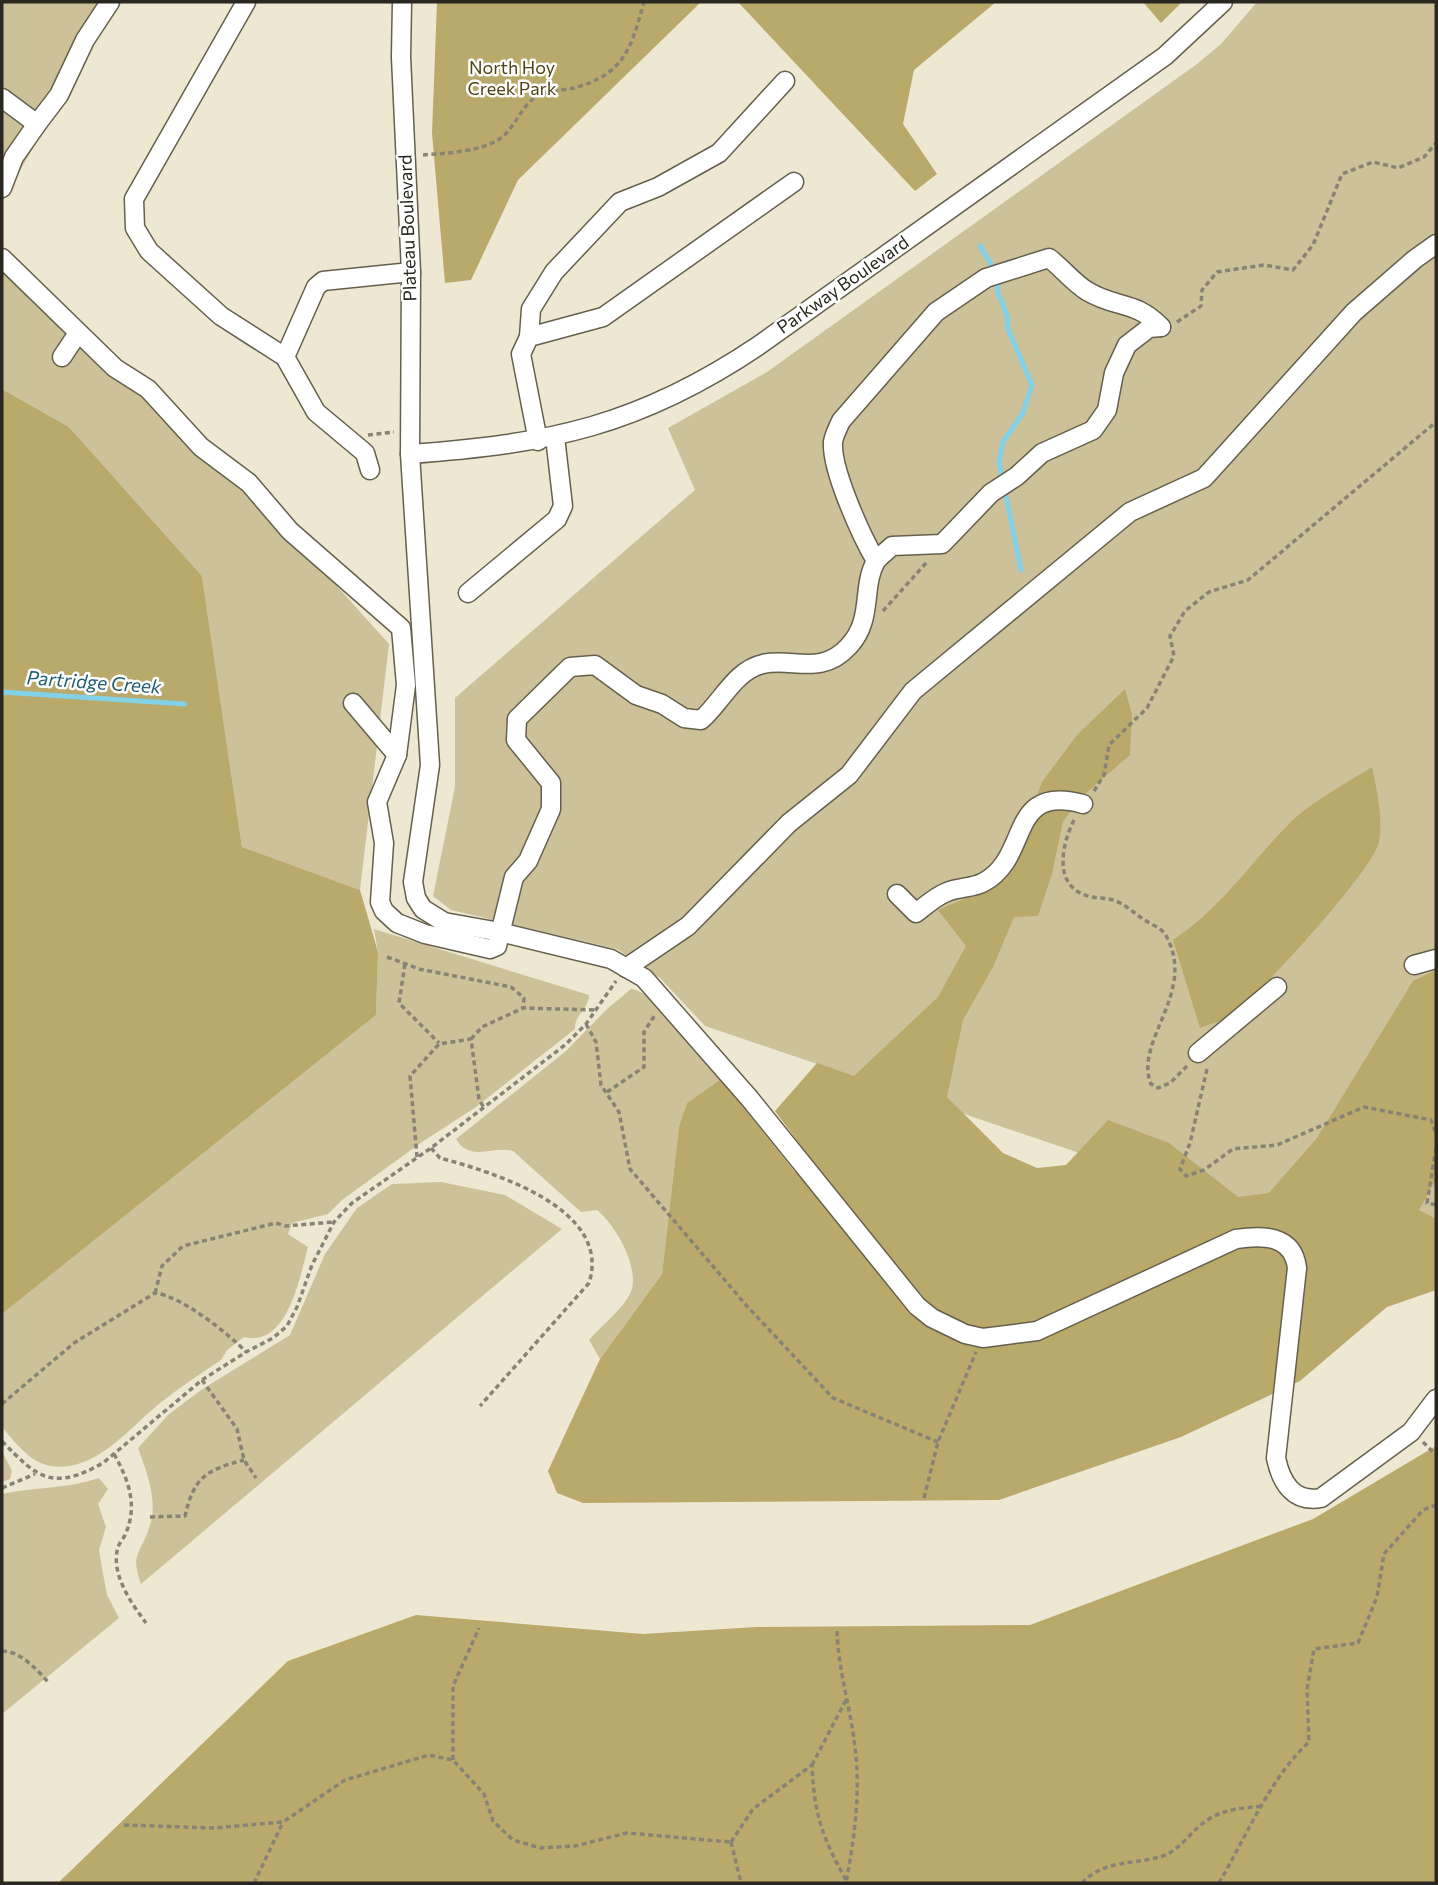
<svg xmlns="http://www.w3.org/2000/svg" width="1438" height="1885" viewBox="0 0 1438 1885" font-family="Commissioner,sans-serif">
	<rect width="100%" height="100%" fill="#eee8d3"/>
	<g fill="#ccc199">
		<polygon points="2,2 117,2 2,202"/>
		<polygon points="1257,2 1436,2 1436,1274 705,1026 660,978 617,949 451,910 433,896 455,787 455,698 695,490 668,428 767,372 1197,64 1221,44"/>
		<polygon points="2,246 326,574 389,644 360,890 242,847 202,576 69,427 2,389"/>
		<path d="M374,929L589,995C589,1009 574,1015 575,1029L476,1107L422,1142L342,1200L328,1214L292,1223L288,1234L308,1247C300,1276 288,1348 244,1337L227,1350L221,1360C200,1374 179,1388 159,1404C129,1428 95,1473 51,1466C30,1463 15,1442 2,1427V1314L376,1015L378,952Z"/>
		<path d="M631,989C655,990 704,1059 721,1079L687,1103L679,1126L662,1274L600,1359L589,1340C601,1326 621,1311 630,1294C642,1270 615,1224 597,1210L581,1212L513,1151C494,1145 470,1163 456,1139L566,1051L606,1010Z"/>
		<path d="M441,1182L505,1195L562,1229L141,1584C130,1553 140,1556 149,1528C159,1502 147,1473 138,1448L168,1415L201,1390L290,1335L325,1254L357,1208L392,1184Z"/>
		<polygon points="2,1451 12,1471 10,1479 2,1482"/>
		<path d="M99,1478L108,1489L98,1504L106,1527L99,1550L102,1568L107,1595L119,1618L2,1714V1494C34,1487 67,1489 99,1478Z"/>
	</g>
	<g fill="#b9a96b">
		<polygon points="437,2 701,2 518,180 471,280 445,283 432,133"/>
		<polygon points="738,2 996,2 914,70 903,124 937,174 915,191"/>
		<polygon points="1143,2 1182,2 1161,23"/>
		<polygon points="2,389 69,427 202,576 242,847 360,890 378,952 376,1015 2,1314"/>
		<polygon points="1125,689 1132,714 1130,755 1085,794 1063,821 1052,874 1038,916 1014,917 993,967 963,1020 947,1097 1003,1153 1037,1168 1066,1165 1108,1120 1169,1143 1238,1197 1269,1193 1317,1138 1413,981 1436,970 1436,1179 1419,1210 1436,1219 1436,1290 1387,1307 1300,1381 1181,1437 999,1500 583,1503 557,1493 548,1471 600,1359 662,1274 679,1126 687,1103 721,1079 795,1172 813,1162 775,1111 817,1063 854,1076 938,997 966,946 938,910 978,893 1025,829 1042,782 1077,735"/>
		<path d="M1372,767C1377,791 1383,817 1379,842C1375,868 1256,999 1230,1016C1221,1022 1209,1024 1200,1028L1173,940C1220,909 1249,865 1287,826C1310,802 1344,785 1372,767Z"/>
		<polygon points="1436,1446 1436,1883 58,1883 288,1661 416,1615 643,1634 756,1627 1030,1625 1313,1519"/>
	</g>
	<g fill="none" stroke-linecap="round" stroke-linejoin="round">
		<g stroke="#82d1e6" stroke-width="5">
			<polyline points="980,246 1000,279 997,290 1007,315 1008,329 1032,385 1023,413 1003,442 999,462 1021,570"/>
			<polyline points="2,692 185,704"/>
		</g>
		<g stroke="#65604d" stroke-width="21">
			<g id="minor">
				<polyline points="246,2 134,199 135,228 149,251 221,316 285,357 316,412 365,453 370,470"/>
				<path d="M402,2L401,57L411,272L410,454L430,765L413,882L416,898L423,909L444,922L500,932L611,959L644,978L750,1099L917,1306L932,1318L965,1334L983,1338L1037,1331L1236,1239C1263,1235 1293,1235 1297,1268L1276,1458C1281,1482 1293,1503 1321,1498L1411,1432L1436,1399"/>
				<polyline points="2,98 37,124 59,95 85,40 110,2"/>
				<polyline points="2,188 14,157 37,124"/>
				<path d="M2,258L115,368L148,389L201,447L249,483L290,531L401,628L406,685L397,755L377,802L384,843L380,902L384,911L397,923L425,934L490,949L497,946L514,877L528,861L551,809V783L516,740L517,719L570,667L595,665L636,695L662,704L684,718L701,720C721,703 735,670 763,664C792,657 821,677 849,646C874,619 861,587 876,561C880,556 887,551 892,546L942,544L991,493L1017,476L1042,453L1093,430L1107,410L1114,373L1127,345L1149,328L1161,327"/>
				<polyline points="529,337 531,309 554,272 620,202 658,187 719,153 785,81"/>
				<polyline points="62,357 78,333"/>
				<polyline points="285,357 316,287 323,281 411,272"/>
				<polyline points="538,441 521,354 529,337 603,317 794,182"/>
				<path d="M410,454C549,444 639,426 758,346L1165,56L1223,2"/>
				<path d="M876,561C862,537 831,470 833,442C834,435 838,428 841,421L936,312L986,278L1049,258C1062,268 1074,283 1087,291C1117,309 1135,300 1161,327"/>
				<polyline points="468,593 557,519 563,506 555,437"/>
				<polyline points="353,703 397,755"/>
				<path d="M897,894L916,913C925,906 936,896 947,892C959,887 974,888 984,882C1031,857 1007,783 1083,804"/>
				<polyline points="1414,965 1436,959"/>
				<polyline points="626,968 688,926 789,823 849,775 913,691 1130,512 1204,478 1354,312 1415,259 1436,244"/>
				<polyline points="1198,1053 1277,987"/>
			</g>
		</g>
		<g stroke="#888475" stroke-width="3.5" stroke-dasharray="5 3.5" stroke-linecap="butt">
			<path d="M423,155C446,153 484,152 502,137C516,126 521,106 537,96C547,91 563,90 574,88C625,74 631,48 644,2"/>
			<polyline points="1177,322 1201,306 1202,290 1217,272 1264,265 1293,270 1313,245 1342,174 1373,162 1398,168 1424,157 1436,143"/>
			<polyline points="368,435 394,432"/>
			<polyline points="883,611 927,562"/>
			<polyline points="1094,791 1104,775 1109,745 1147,708 1174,656 1170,636 1185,611 1209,592 1248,580 1436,422"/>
			<path d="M1074,820C1062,844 1053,884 1085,895C1095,899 1106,897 1116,901C1127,906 1134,913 1143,919C1150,924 1160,927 1165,934C1199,991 1133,1041 1151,1084L1158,1088L1170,1083L1187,1066"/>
			<polyline points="387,957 419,969 511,987 524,998 523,1008"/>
			<polyline points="405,964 399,1003 439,1043"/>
			<polyline points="586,1024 596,1042 601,1085 619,1112 630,1169 746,1305 833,1398 938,1442"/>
			<polyline points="471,1039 482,1027 523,1008 596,1010"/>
			<polyline points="1207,1069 1190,1143 1180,1169 1186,1176 1204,1170 1233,1149 1277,1145 1364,1107 1431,1120 1436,1134"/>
			<polyline points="607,1092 644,1067 644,1032 655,1015"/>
			<path d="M431,1148L440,1158C492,1172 613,1208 589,1283L480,1406"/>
			<polyline points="1436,1148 1427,1203 1436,1205"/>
			<polyline points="417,1157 410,1076 439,1044 471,1039 479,1099 484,1108"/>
			<polyline points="155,1293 162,1266 183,1246 276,1223 285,1226 334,1222"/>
			<polyline points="202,1380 237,1429 244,1460 256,1478"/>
			<path d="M2,1404L74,1343L155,1293C181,1296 228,1333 246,1352"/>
			<path d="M2,1441C38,1479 53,1491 103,1463L202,1380L246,1352L273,1338L287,1326L297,1307L312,1265L334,1222L352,1203L431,1148L565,1045L586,1024L616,981"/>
			<polyline points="1423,1442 1436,1455"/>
			<path d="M114,1454C128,1479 138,1504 126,1533C124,1538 120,1542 118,1547C110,1574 132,1604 146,1623"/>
			<polyline points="2,1488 35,1474"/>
			<polyline points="924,1498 938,1442 976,1352"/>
			<path d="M150,1517L185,1516C194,1477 206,1470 244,1460"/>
			<path d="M837,1631C838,1670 851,1709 855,1748C861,1791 854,1841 846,1883"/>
			<path d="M2,1651C21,1651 37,1670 49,1683"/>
			<polyline points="453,1760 453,1686 479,1628"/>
			<polyline points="812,1765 847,1698"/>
			<polyline points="124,1825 214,1828 283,1822 345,1780 429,1755 453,1760 484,1794 493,1821 513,1840 541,1848 575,1846 627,1833 731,1842"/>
			<path d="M731,1842L753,1809L812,1765C814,1814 822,1837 846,1880"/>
			<polyline points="731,1842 741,1883"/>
			<polyline points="254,1883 283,1822"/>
			<path d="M1082,1883C1105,1859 1134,1865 1163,1856C1179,1851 1192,1830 1206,1821C1222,1809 1244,1808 1264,1806"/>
			<path d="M1219,1883C1246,1837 1270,1778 1309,1742L1307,1689L1314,1649L1358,1643L1377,1597L1384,1554L1423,1510L1436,1505"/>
		</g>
		<use href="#minor" stroke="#fff" stroke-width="18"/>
	</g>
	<g text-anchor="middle" stroke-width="5" stroke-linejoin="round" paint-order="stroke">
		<g font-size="18" fill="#514413" stroke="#fff">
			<text x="512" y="74">North Hoy<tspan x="512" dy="21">Creek Park</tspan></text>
		</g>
		<g font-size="18" fill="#29271f" stroke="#fff">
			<text transform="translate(408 228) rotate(-92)" y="6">Plateau Boulevard</text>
			<text transform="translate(843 285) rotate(-35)" y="6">Parkway Boulevard</text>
		</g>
		<g font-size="19" font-style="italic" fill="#1e5e6e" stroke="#fff">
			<text transform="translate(94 682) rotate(4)" y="7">Partridge Creek</text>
		</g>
	</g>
	<rect width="1438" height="1885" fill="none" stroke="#29271f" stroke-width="7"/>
</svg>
